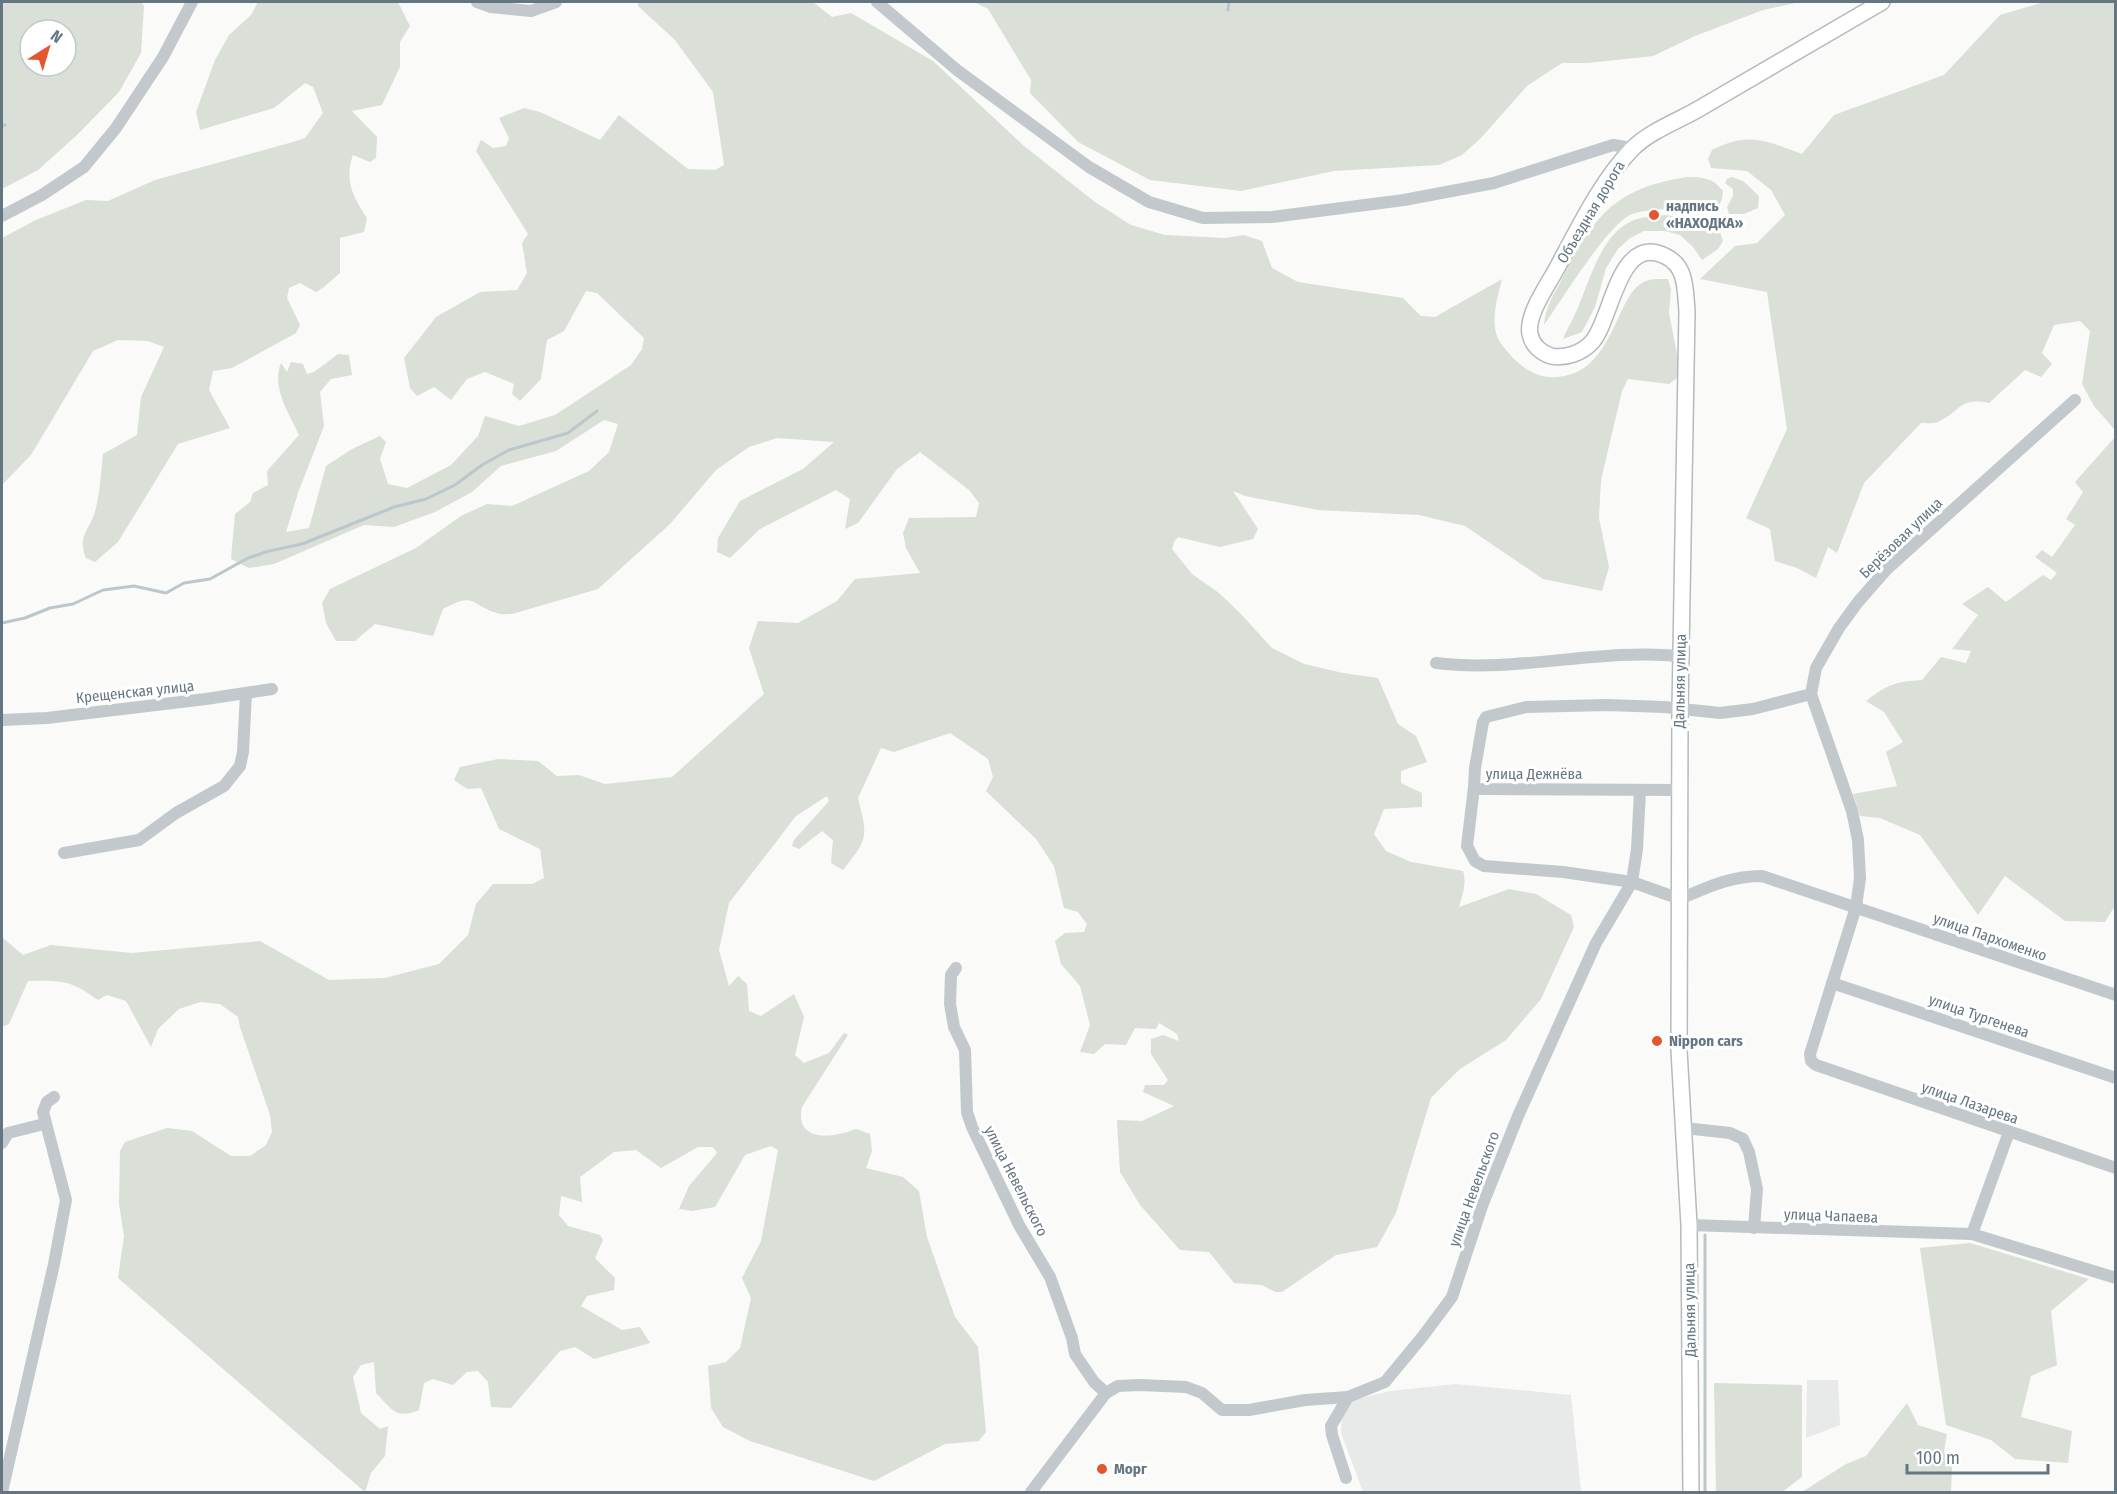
<svg xmlns="http://www.w3.org/2000/svg" width="2117" height="1494" viewBox="0 0 2117 1494" font-family="'Fira Sans Condensed',sans-serif">
	<rect width="100%" height="100%" fill="#fafaf8"/>
	<g fill="#e8e9e9">
		<polygon points="1807,1380 1838,1380 1840,1425 1806,1438"/>
		<polygon points="1455,1384 1571,1395 1581,1492 1363,1492 1341,1433 1342,1413 1353,1400 1390,1391"/>
	</g>
	<g fill="#dadfd7" fill-rule="evenodd">
		<path d="M2,2H141L144,6L141,53L119,92L77,135L38,170L2,189ZM30,30H66V66H30Z"/>
		<path d="M258,2H398L410,26L400,42V67L382,105L352,111L377,137L376,158L370,162L353,155C344,180 353,197 367,218L364,232L340,238V273L324,287L316,292L300,283L289,288L287,298L300,325L296,333L232,368L213,371L209,390L230,428L178,444L118,542L95,562L86,558C76,535 92,528 96,508C100,491 101,472 103,454L137,435L141,397L164,347L148,341L118,340L93,351L31,455L2,485V238L36,220L86,200L108,201L155,180L293,142L305,138L323,113L313,87L305,83L274,108L200,130L196,112L215,60L229,35L251,15Z"/>
		<path d="M638,2H813L832,17L851,13L933,61L1024,146L1095,202L1131,225L1165,235L1225,238L1244,235L1262,241L1272,268L1298,282L1403,298L1421,316L1435,317L1502,279C1497,300 1488,327 1502,345C1516,363 1534,380 1558,377C1594,374 1607,342 1621,312C1626,302 1631,290 1642,283C1649,278 1659,279 1668,279L1671,289L1669,313L1681,375L1669,384L1628,379L1622,391L1601,480L1599,518L1609,567L1602,591L1543,579L1465,526L1419,515L1318,510L1245,496L1233,491L1258,529L1253,539L1220,547L1178,537L1174,542L1172,549L1192,574L1219,593L1240,613L1272,648L1304,664L1343,673L1378,678L1398,724L1416,736L1427,762L1401,771V783L1422,793V807L1384,809L1374,834L1386,851L1411,862L1463,871C1467,884 1462,895 1459,907L1509,889L1536,894L1571,915L1574,927L1541,999L1506,1040L1460,1069L1431,1098L1396,1213L1377,1247L1336,1255L1282,1292H1275L1262,1285L1234,1283L1209,1252L1180,1250L1140,1205L1120,1172L1117,1120L1142,1121L1174,1106L1143,1092L1145,1085H1164L1168,1080L1151,1054V1039L1163,1035L1179,1041L1177,1034L1159,1023L1156,1029L1135,1028L1126,1045L1105,1044L1094,1054L1080,1052L1090,1025L1080,986L1061,964L1055,941L1065,933L1084,932L1087,924L1078,912L1064,908L1054,866L1036,839L986,791L993,777L988,759L950,733L894,752L881,748L858,798C868,837 868,839 843,870L831,863L833,840L822,831L799,849L792,846L794,840L829,801L827,796L796,816L729,903L719,950L729,986L738,976L747,984L749,1011L761,1016L794,994L804,1017L795,1055L804,1063L829,1053L844,1033L848,1035L802,1107C794,1143 834,1138 856,1129L870,1134L872,1151L866,1168L903,1177L919,1191L927,1237L955,1317L978,1347L986,1432L979,1441L945,1444L874,1481L750,1441L723,1427L711,1408L708,1366L726,1362L740,1348L751,1298L742,1278L761,1241L778,1150L771,1146L745,1155L715,1207L692,1211L679,1209L689,1186L717,1153L713,1147H698L661,1168L636,1150L614,1152L580,1177L582,1202L561,1196L559,1215L568,1226L600,1235L603,1240L595,1258L615,1278L614,1290L587,1296L581,1306L622,1330L640,1327L650,1343L594,1359L575,1347L560,1351L511,1408L491,1407L488,1382L478,1371L467,1372L453,1385L433,1379L424,1383L419,1410C395,1420 392,1409 376,1393L374,1362L361,1365L353,1377L361,1413L380,1429L388,1426L385,1456L371,1473L365,1492L118,1278L124,1236L119,1204L120,1151L125,1142L167,1128L192,1131L231,1156H250L266,1145L272,1132L270,1115L240,1027L238,1017L220,1004L200,1002L179,1009L158,1029L151,1047L126,1001L107,995L98,1000C71,980 61,980 28,981L9,1024L2,1027V937L23,955L51,945L132,953L260,941L329,980L385,978L439,964L468,935L476,904L493,884H532L544,878L540,849L499,829L481,788L467,789L454,780L460,767L498,759L538,761L557,776L579,775L605,784L672,777L764,694L749,648L758,621L798,623L837,601L855,579L920,573L906,548L903,533L909,518L976,517L979,503L969,490L920,452L897,469L858,523L845,529L850,499L836,490L760,529L730,558L717,552L718,538L740,501L803,469L834,442L777,438L749,447L716,470L670,524L598,589L512,614C507,614 501,615 497,613C470,605 476,591 443,609L433,636L375,624L355,641H336L326,623L322,603L330,589L416,548L461,516L487,504L512,506L589,471L609,452L618,424L604,420L556,451L501,466L472,492L435,512L394,527L364,525L274,564L249,568L231,559L235,514L250,502L253,493L268,485L267,471L299,435C289,413 271,387 281,363L287,372L291,362L303,364L307,374L314,372L338,354L349,355L352,375L331,379L320,392L324,426L298,493L286,532L309,528L326,466L352,449L380,436L386,442L380,459L388,484L407,488L451,465L478,436L485,416L519,426L555,415L631,365L642,349L644,338L597,293L586,291L564,331L547,340L541,379L520,401L512,394L514,384L485,372L467,379L451,400L434,387L417,396L410,388L404,358L436,317L480,292L517,290L527,273L522,243L528,234L476,151L481,140L493,148L506,146L509,138L499,118L524,108L540,112L600,140L619,115L688,169L715,170L724,165L713,92L675,40L638,6Z"/>
		<polygon points="974,2 1800,2 1763,10 1695,36 1653,56 1588,63 1562,63 1527,86 1480,139 1462,155 1439,165 1334,171 1241,191 1150,180 1078,142 1030,93 1031,80 1008,42 988,9"/>
		<path d="M2044,2H2115V430L2094,406L2082,384L2090,331L2080,321L2054,325L2042,353L2052,364L2041,377L2025,370L1989,403C1959,397 1962,410 1940,421C1935,424 1927,423 1921,423L1864,483L1837,553L1828,547L1816,578L1797,568L1775,561L1770,529L1746,518L1787,429L1767,292L1700,279L1735,246L1757,243L1785,215L1771,190L1747,171L1711,168L1708,159L1712,150C1749,131 1766,141 1802,154L1834,115L1944,75L2000,15Z"/>
		<path d="M1687,177C1703,177 1713,178 1723,191L1722,199L1718,208C1697,209 1646,207 1630,215C1607,226 1561,301 1544,325C1545,307 1555,293 1563,277C1594,216 1615,188 1687,177Z"/>
		<polygon points="1732,177 1743,181 1759,196 1758,208 1744,214 1729,214 1727,207 1733,196 1733,189 1725,183 1727,179"/>
		<path d="M1666,215L1706,222L1720,232L1723,241L1718,249L1702,260L1693,247L1680,235L1665,231H1644L1630,238L1618,249L1606,268L1595,307L1582,332L1563,339C1568,327 1575,316 1579,305C1590,279 1602,235 1630,222C1641,216 1654,216 1666,215Z"/>
		<path d="M2115,437L2116,904L2105,922L2065,921L2005,876L1978,915L1920,835L1880,818L1860,816L1853,794L1897,786L1886,752L1903,742L1884,712L1866,701C1888,684 1895,682 1922,680L1941,657L1966,663L1971,651L1952,649L1978,615L1962,604L1988,587L2006,602L2043,575L2051,580L2057,573L2035,557L2042,550L2052,557L2075,525L2066,519L2083,492L2075,482Z"/>
		<polygon points="1970,1243 2089,1279 2051,1311 2057,1365 2031,1376 2021,1417 2072,1431 2068,1463 2015,1459 1991,1440 1946,1425 1920,1248"/>
		<polygon points="1714,1383 1802,1385 1802,1477 1782,1492 1716,1492"/>
		<polygon points="1907,1403 1918,1425 1947,1434 1944,1452 1952,1468 1951,1492 1802,1492 1846,1464 1866,1456"/>
	</g>
	<g fill="none" stroke-linecap="round" stroke-linejoin="round">
		<g stroke="#bbc7cb" stroke-width="3">
			<polyline points="1228,10 1229,2"/>
			<polyline points="2,126 5,125"/>
			<polyline points="2,623 25,618 50,608 73,604 103,590 134,586 166,593 184,583 210,579 248,558 269,551 302,544 394,507 426,499 455,485 482,465 509,450 568,433 597,411"/>
			<polyline points="1705,1492 1705,1235"/>
		</g>
		<g stroke="#b5babe" stroke-width="18">
			<path id="major" d="M1691,1492L1689,1225L1679,1050L1680,709L1687,311C1685,290 1687,266 1665,256C1618,233 1612,320 1592,342C1582,353 1565,359 1551,356C1541,353 1532,345 1530,334C1526,315 1548,285 1557,268C1578,229 1601,181 1632,149C1651,130 1679,121 1702,107C1762,72 1822,37 1882,2"/>
		</g>
		<g stroke="#c3c8cc" stroke-width="12">
			<polyline points="477,2 491,7 531,11 556,2"/>
			<polyline points="877,2 957,70 1089,167 1149,202 1203,218 1272,217 1404,200 1494,183 1613,145 1633,148"/>
			<polyline points="2,216 42,195 84,167 116,128 163,57 192,2"/>
			<polyline points="2075,400 1887,569 1858,602 1839,628 1816,668 1811,694 1852,811 1858,840 1860,878 1856,907 1810,1054 1811,1061 1816,1065 2116,1168"/>
			<path d="M1436,663C1517,673 1599,648 1680,656"/>
			<polyline points="2,720 47,718 206,699 272,689"/>
			<polyline points="1474,787 1467,846 1475,861 1484,866 1563,872 1632,882 1637,849 1640,791"/>
			<polyline points="1680,790 1478,789 1474,787 1475,768 1483,722 1486,717 1526,707 1607,705 1664,707 1720,713 1753,709 1811,694"/>
			<polyline points="64,853 139,840 176,813 224,786 240,766 243,752 246,693"/>
			<polyline points="956,968 951,975 950,1004 954,1027 965,1050 967,1112 972,1127 1019,1225 1050,1277 1072,1338 1075,1354 1094,1382 1106,1393"/>
			<polyline points="1832,983 2116,1078"/>
			<polyline points="1684,1128 1730,1133 1743,1139 1749,1152 1757,1189 1754,1228"/>
			<polyline points="2,1143 8,1133 44,1124"/>
			<polyline points="1689,1225 1972,1234 2116,1278"/>
			<polyline points="1972,1234 2009,1132"/>
			<path d="M1346,1478L1332,1435L1331,1426L1348,1397L1385,1382L1423,1336L1452,1297L1482,1206L1518,1116L1596,943L1632,882L1680,899C1708,887 1731,876 1762,876L2116,995"/>
			<polyline points="2,1492 54,1264 66,1200 43,1112 47,1102 54,1097"/>
			<polyline points="1031,1492 1106,1393 1118,1386 1140,1385 1186,1387 1202,1393 1222,1410 1249,1410 1305,1400 1348,1397"/>
		</g>
		<use href="#major" stroke="#fff" stroke-width="15"/>
	</g>
	<g fill="#e4572e" stroke="#fff" stroke-width="2">
		<circle cx="1654" cy="215" r="6"/>
		<circle cx="1657" cy="1041" r="6"/>
		<circle cx="1102" cy="1469" r="6"/>
	</g>
	<g text-anchor="middle" stroke-width="6" stroke-linejoin="round" paint-order="stroke">
		<g font-size="15" font-weight="bold" fill="#657683" stroke="#fff" text-anchor="start">
			<text x="1666" y="211">надпись<tspan x="1666" dy="17">«НАХОДКА»</tspan></text>
			<text x="1669" y="1046">Nippon cars</text>
			<text x="1114" y="1474">Морг</text>
		</g>
		<g font-size="15" fill="#657683" stroke="#fff">
			<text transform="translate(1591 212) rotate(-59)" y="5">Объездная дорога</text>
			<text transform="translate(1901 538) rotate(-44)" y="5">Берёзовая улица</text>
			<text transform="translate(1680 681) rotate(-89)" y="5">Дальняя улица</text>
			<text transform="translate(135 692) rotate(-6)" y="5">Крещенская улица</text>
			<text x="1534" y="779">улица Дежнёва</text>
			<text transform="translate(1990 937) rotate(19)" y="5">улица Пархоменко</text>
			<text transform="translate(1979 1016) rotate(19)" y="5">улица Тургенева</text>
			<text transform="translate(1970 1103) rotate(19)" y="5">улица Лазарева</text>
			<text transform="translate(1016 1181) rotate(63)" y="5">улица Невельского</text>
			<text transform="translate(1474 1189) rotate(-70)" y="5">улица Невельского</text>
			<text transform="translate(1831 1216) rotate(2)" y="5">улица Чапаева</text>
			<text transform="translate(1690 1310) rotate(-91)" y="5">Дальняя улица</text>
		</g>
	</g>
	<rect width="2117" height="1494" fill="none" stroke="#657683" stroke-width="6"/>
	<g transform="translate(48 48) rotate(37)"><circle r="28" fill="#ffffff" stroke="#c1c8cd" stroke-width="1.5"/>
	<path d="M0-4.5L10 22L0 15L-10 22Z" fill="#e4572e"/>
	<text y="-9" font-size="16" font-weight="bold" text-anchor="middle" fill="#657683">N</text>
	</g>
	<path d="M1907 1464v9h141v-9" fill="none" stroke="#657683" stroke-width="3"/>
	<text x="1916" y="1464" font-size="18" fill="#657683" stroke="#ffffff" stroke-width="4.5" paint-order="stroke">100 m</text>
</svg>
